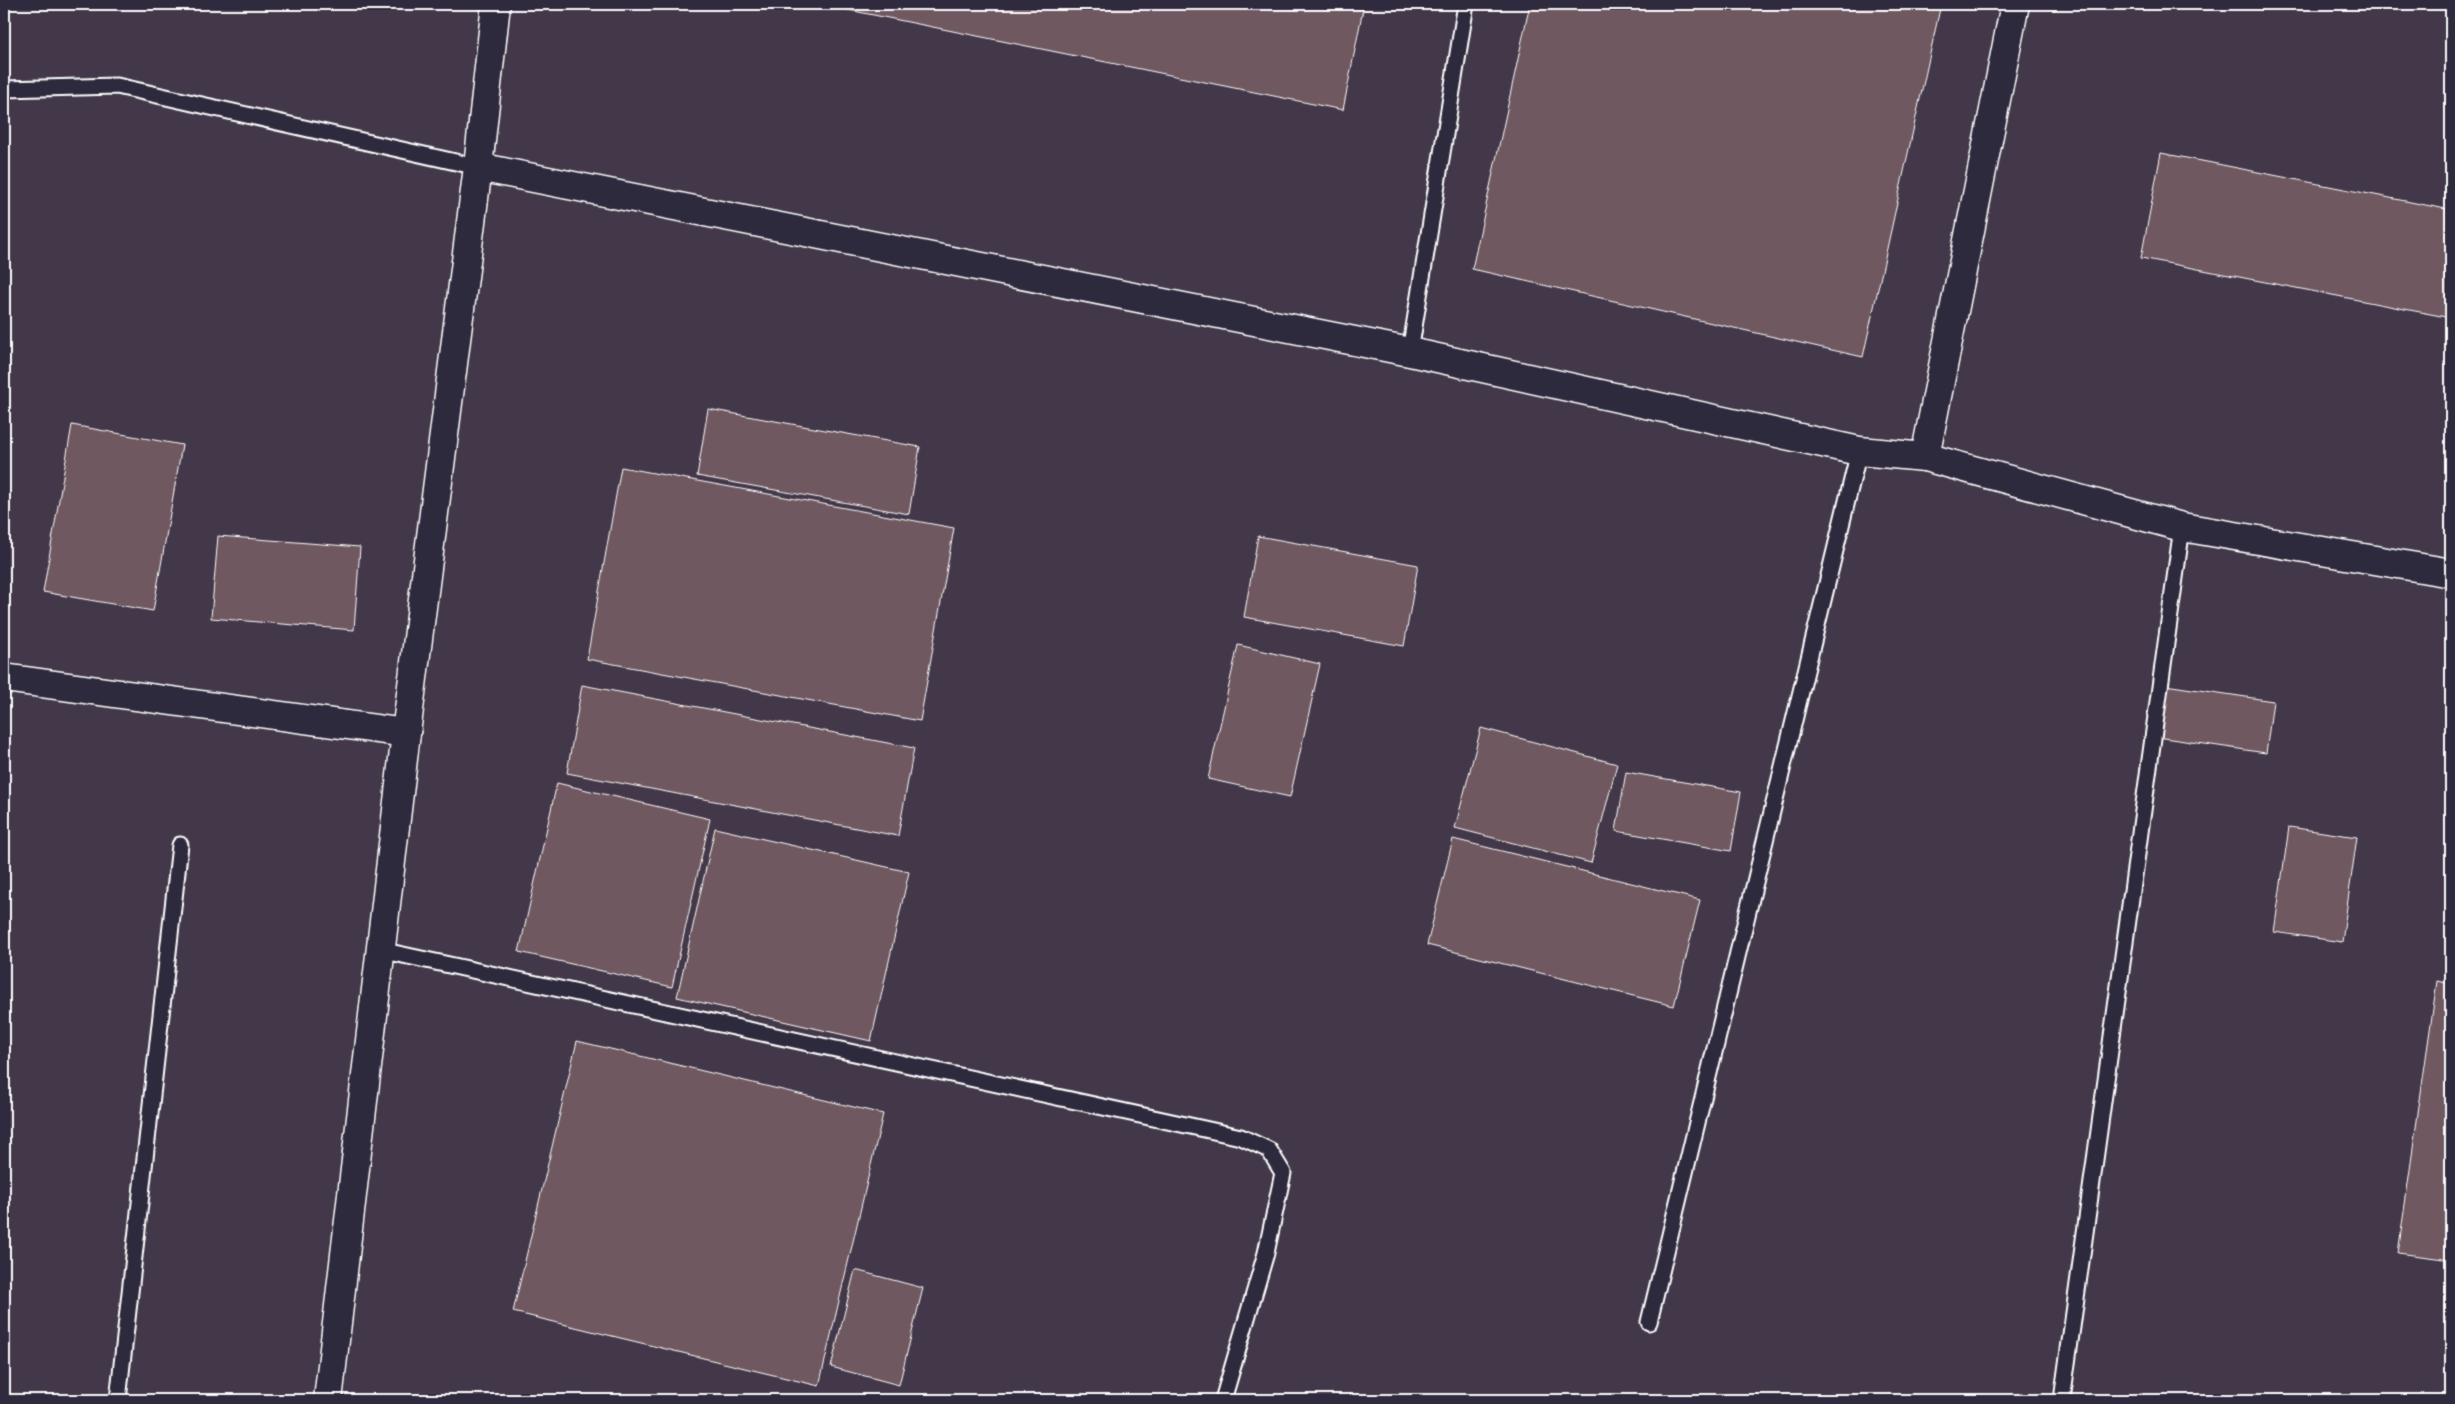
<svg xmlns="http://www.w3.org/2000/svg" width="2455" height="1404" viewBox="0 0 2455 1404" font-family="'Shantell Sans',sans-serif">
	<rect width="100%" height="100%" fill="#2f2a3d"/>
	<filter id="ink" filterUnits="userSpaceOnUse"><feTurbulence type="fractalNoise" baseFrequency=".02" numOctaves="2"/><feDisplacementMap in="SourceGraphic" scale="10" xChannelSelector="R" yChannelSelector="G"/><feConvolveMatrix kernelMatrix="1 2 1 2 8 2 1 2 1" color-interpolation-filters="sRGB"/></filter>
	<g filter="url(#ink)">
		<rect fill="#423848" x="4" y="4" width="2447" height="1396"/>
		<g fill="#6f5860" stroke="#fff">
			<polygon points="819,4 1364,4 1343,110"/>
			<polygon points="1530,4 1941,4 1863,357 1472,269"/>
			<polygon points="2161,153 2451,210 2451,318 2141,258"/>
			<polygon points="708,409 920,447 909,514 697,476"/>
			<polygon points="72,425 182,445 153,611 43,592"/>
			<polygon points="621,467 954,528 920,721 587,659"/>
			<polygon points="218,536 360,547 354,630 211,618"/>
			<polygon points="1258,536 1418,565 1404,646 1244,617"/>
			<polygon points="1238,645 1320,664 1290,797 1208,779"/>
			<polygon points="582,685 914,748 898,836 567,773"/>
			<polygon points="2165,685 2273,701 2266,753 2157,737"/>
			<polygon points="1481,728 1617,764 1591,863 1455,828"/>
			<polygon points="1626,772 1741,792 1731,851 1616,831"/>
			<polygon points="557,783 710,819 672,987 519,952"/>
			<polygon points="2289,827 2357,837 2342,942 2274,932"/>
			<polygon points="715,828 909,872 871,1041 677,997"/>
			<polygon points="1453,839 1700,900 1674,1006 1427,945"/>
			<polygon points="2437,981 2451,984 2451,1260 2398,1253"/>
			<polygon points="577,1041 883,1114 819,1386 513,1312"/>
			<polygon points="855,1270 923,1288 899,1385 831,1367"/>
		</g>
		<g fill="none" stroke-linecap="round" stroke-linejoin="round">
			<g stroke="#fff" stroke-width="19">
				<g id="lane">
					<polyline points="4,89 117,86 478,167"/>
					<polyline points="1410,352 1466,4"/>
					<polyline points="380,950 1241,1137 1269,1150 1283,1173 1266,1253 1223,1400"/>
					<polyline points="1649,1322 1859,451"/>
					<polyline points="118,1400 180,845"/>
					<polyline points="2062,1400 2182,527"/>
				</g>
			</g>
			<g stroke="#fff" stroke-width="31">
				<g id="street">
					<polyline points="478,167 1410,352 1859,451 1925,457 2182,527 2451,573"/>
					<polyline points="1925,457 2015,4"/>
					<polyline points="4,678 406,733"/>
					<polyline points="328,1400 406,733 478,167 496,4"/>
				</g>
			</g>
			<use href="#lane" stroke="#2f2a3d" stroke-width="15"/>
			<use href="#street" stroke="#2f2a3d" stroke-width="28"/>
		</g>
	</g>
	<rect width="2455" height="1404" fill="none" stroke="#2f2a3d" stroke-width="20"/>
	<rect x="10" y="10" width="2435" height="1384" fill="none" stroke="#fff" stroke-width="2" filter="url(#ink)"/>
</svg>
